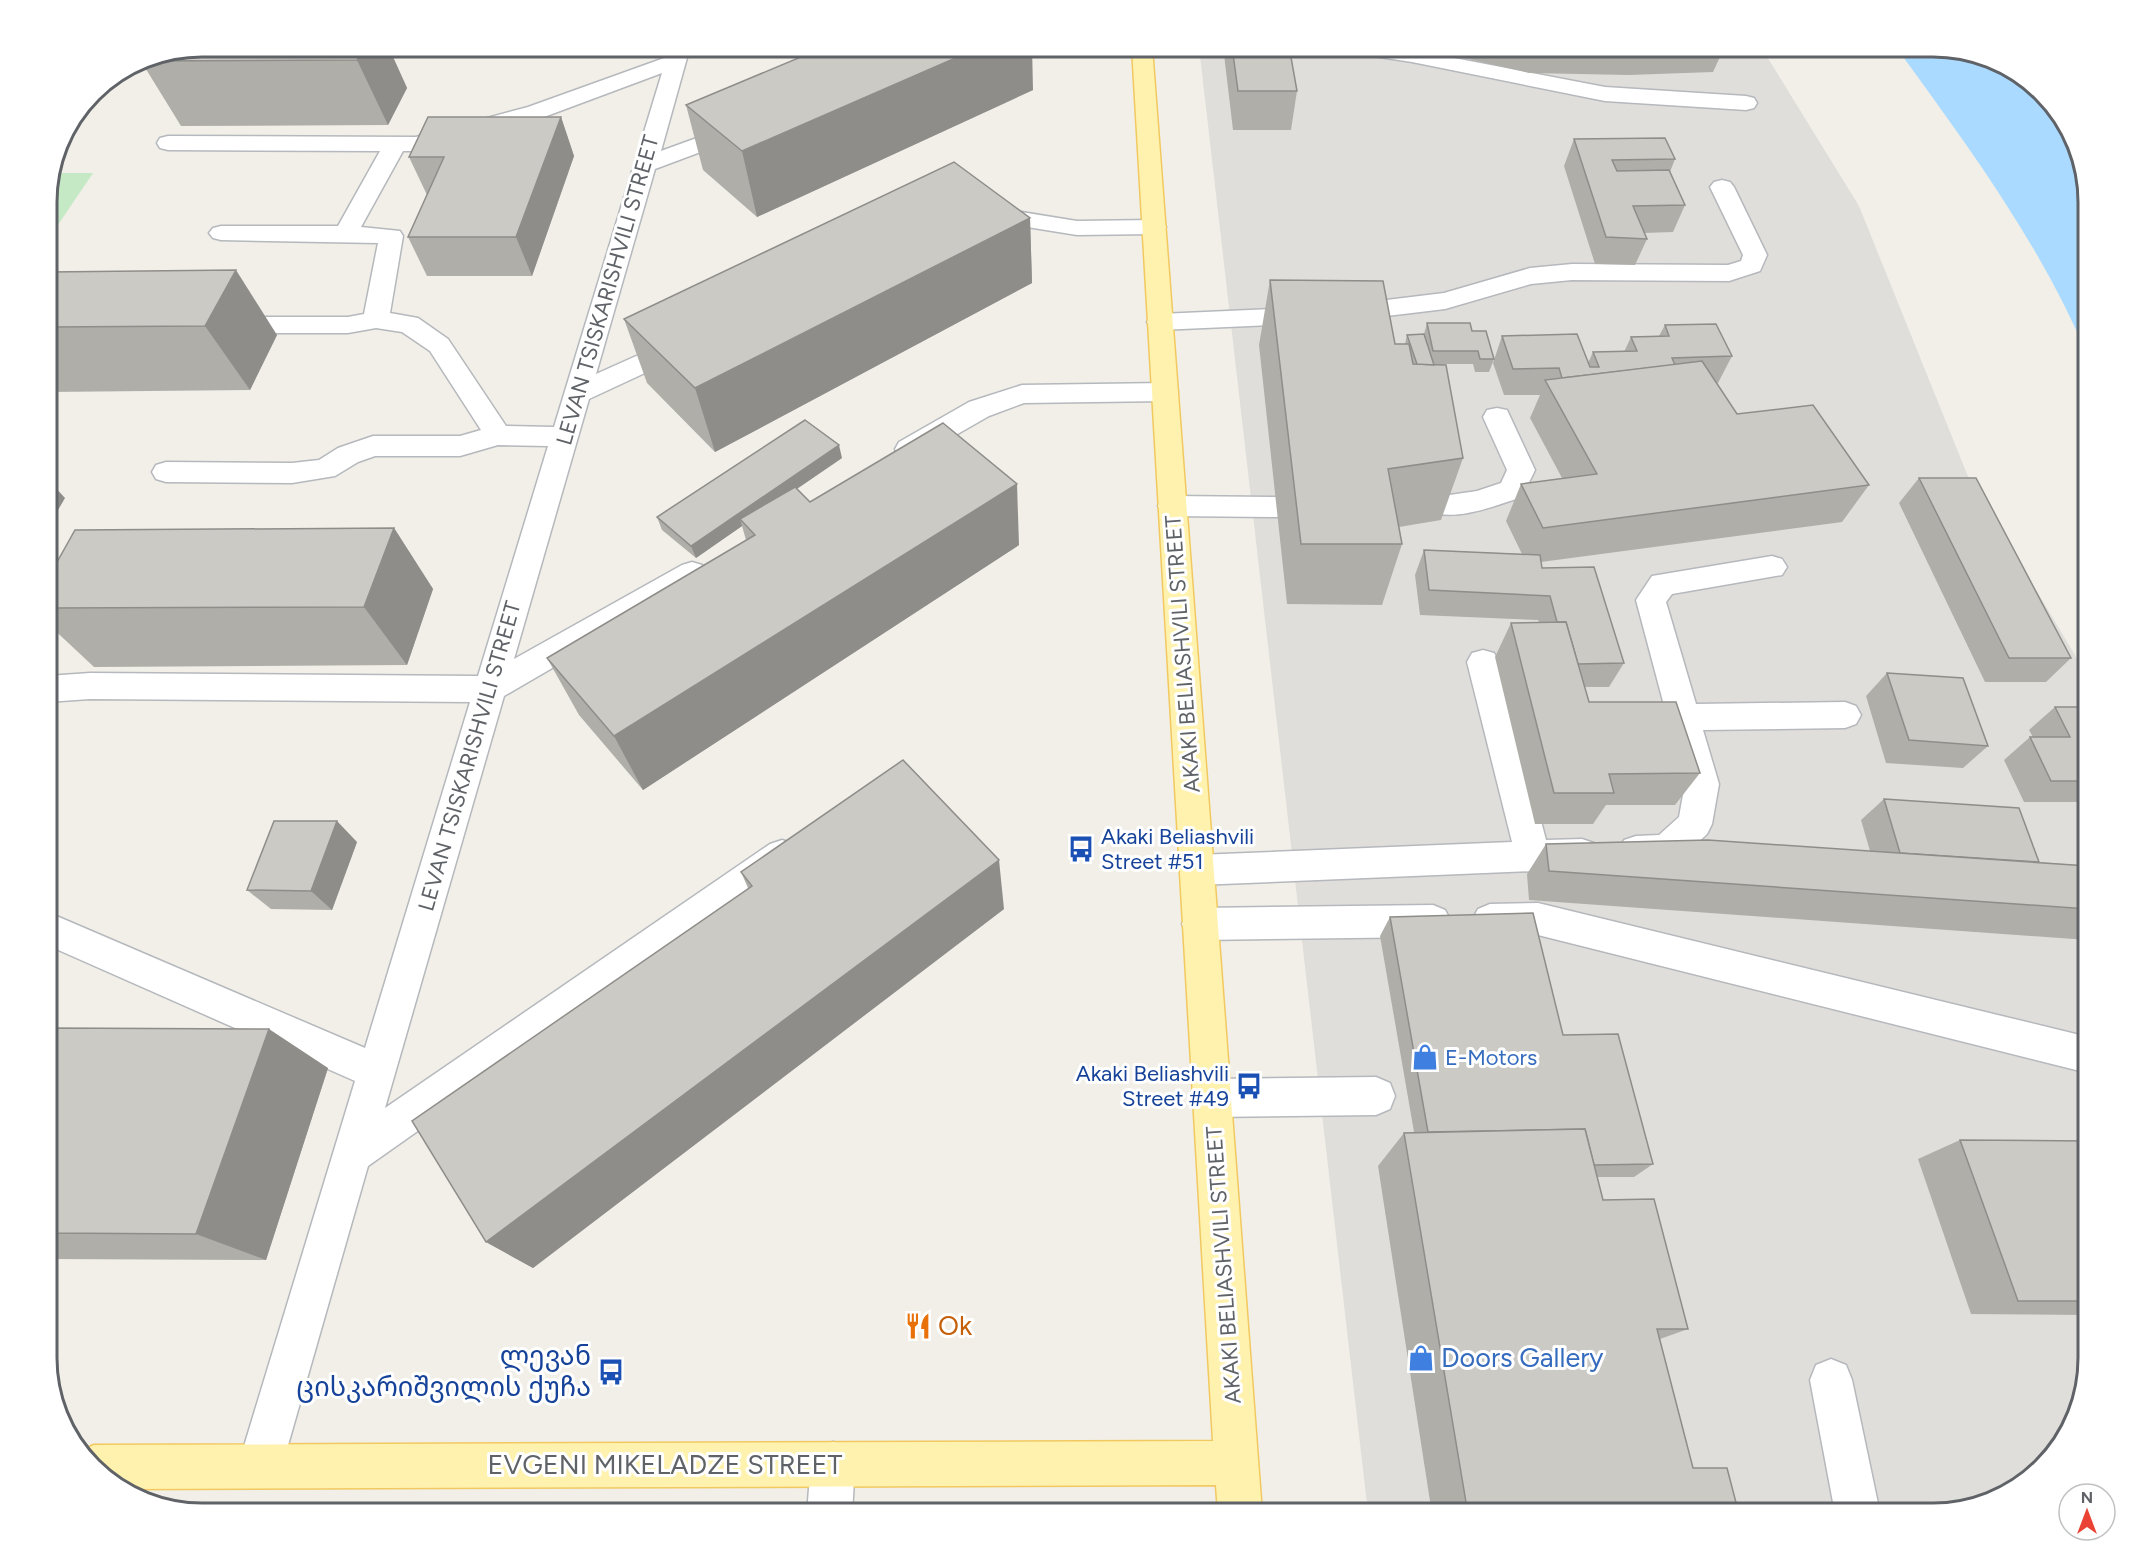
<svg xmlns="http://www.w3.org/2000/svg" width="2135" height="1560" viewBox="0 0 2135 1560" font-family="Figtree,'Noto Sans Georgian',sans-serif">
	<rect width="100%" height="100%" fill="#f1efe8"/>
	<polygon fill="#e0deda" points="1199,47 1761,47 1859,206 1967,474 2088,677 2088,1359 2080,1409 2057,1453 2002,1497 1933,1513 1368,1513"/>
	<polygon fill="#c5e8c5" points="52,173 93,173 47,241 47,191"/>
	<path fill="#aadaff" d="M1896,47H1934L1983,55L2028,78L2072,133L2088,201V357C2041,244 1967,145 1896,47Z"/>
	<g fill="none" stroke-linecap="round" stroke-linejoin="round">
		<g stroke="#b5b8bc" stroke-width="3">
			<g id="minor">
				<path d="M670,47H690L661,151L738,123L746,125L749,130L746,135L655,169L596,374L672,340L681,337L690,340L694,346L690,352L589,399L514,659L682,565L692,562L702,565L707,573L702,581L504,696L385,1108L770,844L782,840L794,844L799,855L794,866L368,1166L282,1466L276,1482L260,1488L244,1482L238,1466L355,1081L47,945V912L365,1048L470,702L90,699L47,702V676L90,673L478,676L548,446L498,445L460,456H375L358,462L335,476L292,483L166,482L156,479L152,472L156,465L166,462L292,463L319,460L338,448L373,436H460L481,430L430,351L402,332L376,328L348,333H225L216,331L212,325L216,319L225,317H348L364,314L378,243L221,240L213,238L209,233L213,228L221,226H338L380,151L168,150L160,148L157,143L160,138L168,136L416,137L528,107L667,57ZM662,73L554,427L506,426L448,339L418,318L390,313L403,236L400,231L361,227L403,151H417L544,117Z"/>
				<polygon points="1343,47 1391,47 1412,50 1605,87 1746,96 1754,98 1757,103 1754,108 1746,110 1605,101 1412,62 1353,53 1346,51"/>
				<polygon points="1722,180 1730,182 1734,187 1767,255 1760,271 1729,281 1572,280 1531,284 1445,309 1337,322 1160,330 1151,328 1147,322 1151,316 1160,314 1337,306 1444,293 1530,268 1572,264 1728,265 1741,261 1743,255 1710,187 1714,182"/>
				<polygon points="986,210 1009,210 1077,221 1154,220 1162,222 1166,227 1162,232 1154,234 1077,235 1009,224 978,222 974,217 978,212"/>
				<polygon points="1165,383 1174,386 1178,392 1174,398 1165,401 1024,403 989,416 919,456 909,459 899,456 895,449 899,442 969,402 1022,385"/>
				<path d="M1497,408L1507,410L1535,470L1522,497C1494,506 1459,521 1429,512L1425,505L1429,498L1477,491L1501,483L1507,470L1483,417L1487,410Z"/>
				<polygon points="1172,496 1277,497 1287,500 1291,507 1287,514 1277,517 1172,516 1162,513 1158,506 1162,499"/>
				<polygon points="1772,556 1782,559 1787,567 1782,575 1672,594 1666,602 1696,704 1845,702 1856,706 1861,715 1856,724 1845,728 1703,730 1719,784 1712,824 1707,834 1679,861 1667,865 1636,866 1624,862 1619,851 1624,840 1636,836 1659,835 1679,817 1685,784 1636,600 1652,576"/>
				<polygon points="1483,650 1494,653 1499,662 1546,840 1582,839 1594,843 1599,854 1594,865 1582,869 1197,885 1185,881 1180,870 1185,859 1197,855 1512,842 1467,662 1472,653"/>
				<polygon points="1538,903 2088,1037 2088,1073 1538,935 1490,936 1478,931 1472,920 1478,909 1490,904"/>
				<polygon points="1433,905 1445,910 1451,921 1445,932 1433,937 1200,940 1187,935 1182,924 1187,913 1200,908"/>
				<polygon points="1376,1077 1390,1083 1395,1096 1390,1109 1376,1115 1212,1117 1198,1111 1193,1098 1198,1085 1212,1079"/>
				<polygon points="1831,1359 1846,1365 1852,1380 1880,1513 1835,1513 1810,1380 1816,1365"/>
				<polygon points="833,1442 849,1448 855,1464 852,1513 807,1513 811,1464 817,1448"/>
			</g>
		</g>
		<g stroke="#f2c960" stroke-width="3">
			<polygon id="major" points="1132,47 1152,47 1262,1513 1218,1513 1216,1485 121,1489 107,1482 80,1451 94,1445 1213,1441"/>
		</g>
		<use href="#minor" fill="#fff" fill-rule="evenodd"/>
		<use href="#major" fill="#fff2af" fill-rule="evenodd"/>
	</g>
	<g fill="#afaea9">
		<polygon points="202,46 388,46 407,88 388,125 181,126 141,61"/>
		<polygon points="1223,46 1289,46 1297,91 1291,130 1233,130"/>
		<polygon points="1412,46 1725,46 1713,72 1629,75 1529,73"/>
		<polygon points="1033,90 757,217 703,170 686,105"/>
		<polygon points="561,117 574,156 532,276 427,276 408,237 427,195 409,157"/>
		<polygon points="1574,139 1675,159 1670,172 1685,205 1673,232 1644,233 1647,239 1635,265 1595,264 1564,166"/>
		<polygon points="1030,218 1032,283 715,452 647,383 624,319"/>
		<polygon points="47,272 277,335 250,390 47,392"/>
		<polygon points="1270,280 1395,344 1405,344 1407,335 1424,334 1427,323 1472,331 1494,359 1489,372 1475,372 1473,364 1434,364 1463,458 1441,520 1399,527 1402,544 1382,605 1287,604 1259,345"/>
		<polygon points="1665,325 1732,356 1718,383 1716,383 1737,414 1869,485 1842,522 1541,562 1542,568 1624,663 1609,687 1585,687 1589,702 1700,773 1675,805 1606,805 1593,824 1535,824 1495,657 1511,623 1539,622 1538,620 1420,615 1415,575 1424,550 1522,554 1506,521 1521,484 1562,478 1530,418 1540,395 1504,395 1493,363 1502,336 1588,363 1593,352 1624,352 1631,337 1659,336"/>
		<polygon points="842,458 797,489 810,502 1019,545 643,790 579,715 547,658 746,540 742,526 696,558 662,530 657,517"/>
		<polygon points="1919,478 2071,658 2046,682 1985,682 1899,503"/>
		<polygon points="394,528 433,589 407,665 94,667 47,623 47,580"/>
		<polygon points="1887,673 1988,746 1963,768 1886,763 1866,696"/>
		<polygon points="2055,707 2088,707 2088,802 2024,802 2004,760 2030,737 2033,737 2029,730"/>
		<polygon points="1884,799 2039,862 2088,866 2088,940 1529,900 1527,874 1546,844 1870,851 1861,820"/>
		<polygon points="357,842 332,910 271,909 247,890"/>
		<polygon points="741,872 1004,909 533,1268 486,1242 748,888"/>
		<polygon points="1390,917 1563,1035 1653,1164 1634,1177 1597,1177 1603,1200 1688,1329 1660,1339 1693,1468 1739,1514 1432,1514 1378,1166 1404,1133 1414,1132 1380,936"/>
		<polygon points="47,1028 328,1068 266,1260 47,1259"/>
		<polygon points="1960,1140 2088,1141 2088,1315 1971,1314 1918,1159"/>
	</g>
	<g fill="#8f8d8a">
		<polygon points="365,46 388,46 407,88 388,125 357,60"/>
		<polygon points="983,46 1032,46 1033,90 757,217 742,151"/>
		<polygon points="561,117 574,156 532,276 516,237"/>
		<polygon points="1030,218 1032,283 715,452 695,388"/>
		<polygon points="236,270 277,335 250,390 205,326"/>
		<polygon points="839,445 842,458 745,524 740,519 742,526 696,558 691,546"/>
		<polygon points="1017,484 1019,545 643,790 614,736"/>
		<polygon points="53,485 65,498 47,529 47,495"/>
		<polygon points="394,528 433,589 407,665 364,607"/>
		<polygon points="337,821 357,842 332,910 311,891"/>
		<polygon points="999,860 1004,909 533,1268 486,1242"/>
		<polygon points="269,1029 328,1068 266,1260 196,1234"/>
	</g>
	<g fill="#cccac5" stroke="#8f8d8a" stroke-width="1.5">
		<polygon points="202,46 365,46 357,60 141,61 143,58"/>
		<polygon points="827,46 983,46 742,151 686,105"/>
		<polygon points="1232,46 1289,46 1297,91 1238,91"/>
		<polygon points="1552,46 1691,46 1639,48"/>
		<polygon points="428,117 561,117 516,237 408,237 444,157 409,157"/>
		<polygon points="1665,138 1675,159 1612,160 1617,171 1669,170 1685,205 1633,206 1647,239 1606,237 1574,139"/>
		<polygon points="954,162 1030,218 695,388 624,319"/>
		<polygon points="236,270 205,326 47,327 47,272"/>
		<polygon points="1270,280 1383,281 1395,344 1409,344 1413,364 1446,365 1463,458 1388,469 1402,544 1301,544"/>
		<polygon points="1427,323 1470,323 1472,331 1486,331 1494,359 1480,359 1478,351 1433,351"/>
		<polygon points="1716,324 1732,356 1672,358 1675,365 1562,378 1559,368 1513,369 1502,336 1577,334 1590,367 1599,367 1593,352 1637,351 1631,337 1669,336 1665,325"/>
		<polygon points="1424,334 1434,365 1417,364 1407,335"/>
		<polygon points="1702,361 1737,414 1813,405 1869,485 1543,528 1521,484 1597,474 1545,380"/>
		<polygon points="805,420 839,445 691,546 657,517"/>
		<polygon points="943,423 1017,484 614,736 547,658 755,535 740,519 795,487 810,502"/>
		<polygon points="1919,478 1976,478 2071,658 2009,658"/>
		<polygon points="47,485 53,485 47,495"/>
		<polygon points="394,528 364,607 47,608 47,580 75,530"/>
		<polygon points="1424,550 1540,555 1542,568 1594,567 1624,663 1578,664 1566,622 1557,622 1550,596 1429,590"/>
		<polygon points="1566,622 1589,702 1676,702 1700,773 1609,774 1614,793 1554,793 1511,623"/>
		<polygon points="1887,673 1963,678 1988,746 1909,740"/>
		<polygon points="2055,707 2088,707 2088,781 2051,781 2030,737 2070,737"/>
		<polygon points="903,760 999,860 486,1242 412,1121 752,886 741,872"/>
		<polygon points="1884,799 2019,808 2039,862 1900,853"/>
		<polygon points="274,821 337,821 311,891 247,890"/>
		<polygon points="1708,840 2088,866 2088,909 1549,871 1546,844"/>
		<polygon points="1533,913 1563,1035 1618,1034 1653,1164 1594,1165 1585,1129 1428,1132 1390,917"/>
		<polygon points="47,1028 269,1029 196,1234 47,1233"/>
		<polygon points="1585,1129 1603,1200 1654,1199 1688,1329 1657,1329 1693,1468 1727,1468 1739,1514 1468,1514 1404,1133"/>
		<polygon points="1960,1140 2088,1141 2088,1301 2018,1301"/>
	</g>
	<defs>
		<g id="bus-bare" transform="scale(2.07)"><path d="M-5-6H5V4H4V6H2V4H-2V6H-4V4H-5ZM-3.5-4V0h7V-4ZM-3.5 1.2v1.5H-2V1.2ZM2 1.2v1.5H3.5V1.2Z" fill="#1a4fb4" stroke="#fff" stroke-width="2.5" paint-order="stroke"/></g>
		<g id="shop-bare" transform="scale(2.07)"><path d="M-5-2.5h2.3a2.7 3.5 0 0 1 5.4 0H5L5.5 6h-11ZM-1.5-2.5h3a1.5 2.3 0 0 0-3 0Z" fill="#3f7fe0" stroke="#fff" stroke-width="2.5" paint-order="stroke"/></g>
		<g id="restaurant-bare" transform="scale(2.07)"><path d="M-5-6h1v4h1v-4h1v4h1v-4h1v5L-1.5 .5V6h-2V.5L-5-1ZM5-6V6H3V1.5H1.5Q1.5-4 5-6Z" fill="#e8710a" stroke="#fff" stroke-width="2.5" paint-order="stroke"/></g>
	</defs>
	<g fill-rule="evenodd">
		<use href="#bus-bare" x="1081" y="849"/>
		<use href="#shop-bare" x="1425" y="1057"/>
		<use href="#bus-bare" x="1249" y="1086"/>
		<use href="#restaurant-bare" x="918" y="1326"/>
		<use href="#shop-bare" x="1421" y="1358"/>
		<use href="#bus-bare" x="611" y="1372"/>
	</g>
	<g text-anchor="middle" stroke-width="6" stroke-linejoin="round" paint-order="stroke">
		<g font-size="22" fill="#5f6368" stroke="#fff">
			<text transform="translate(607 290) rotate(-74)" y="8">LEVAN TSISKARISHVILI STREET</text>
			<text transform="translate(1182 654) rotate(-94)" y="8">AKAKI BELIASHVILI STREET</text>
			<text transform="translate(469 756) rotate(-74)" y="8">LEVAN TSISKARISHVILI STREET</text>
			<text transform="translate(1223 1265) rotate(-94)" y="8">AKAKI BELIASHVILI STREET</text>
		</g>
		<g font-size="22" fill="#164399" stroke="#fff" text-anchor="start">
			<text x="1101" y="844">Akaki Beliashvili<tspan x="1101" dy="25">Street #51</tspan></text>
			<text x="1229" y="1081" text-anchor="end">Akaki Beliashvili<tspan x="1229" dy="25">Street #49</tspan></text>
		</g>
		<g font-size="22" fill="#366cbe" stroke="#fff" text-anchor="start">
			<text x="1445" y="1065">E-Motors</text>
		</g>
		<g font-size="27" fill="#c56008" stroke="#fff" text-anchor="start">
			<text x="938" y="1335">Ok</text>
		</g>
		<g font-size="27" fill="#164399" stroke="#fff" text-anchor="end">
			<text x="591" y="1365">ლევან<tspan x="591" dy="31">ცისკარიშვილის ქუჩა</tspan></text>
		</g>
		<g font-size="27" fill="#366cbe" stroke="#fff" text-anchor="start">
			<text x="1441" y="1367">Doors Gallery</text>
		</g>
		<g font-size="27" fill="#5f6368" stroke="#fff">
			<text x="665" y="1474">EVGENI MIKELADZE STREET</text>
		</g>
	</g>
	<path d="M0 0H2135V1560H0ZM202 57H1933A145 145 0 0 1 2078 202V1358A145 145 0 0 1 1933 1503H202A145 145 0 0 1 57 1358V202A145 145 0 0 1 202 57Z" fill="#fff" fill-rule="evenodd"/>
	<path fill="none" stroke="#5f6368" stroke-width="3" d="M202 57H1933A145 145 0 0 1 2078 202V1358A145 145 0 0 1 1933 1503H202A145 145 0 0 1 57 1358V202A145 145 0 0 1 202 57Z"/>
	<g transform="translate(2087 1512)"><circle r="28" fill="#ffffff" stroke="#bfc1c3" stroke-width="1.5"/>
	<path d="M0-4.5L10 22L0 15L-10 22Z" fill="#ea4335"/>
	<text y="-9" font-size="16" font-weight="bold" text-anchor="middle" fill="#5f6368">N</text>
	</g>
</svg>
